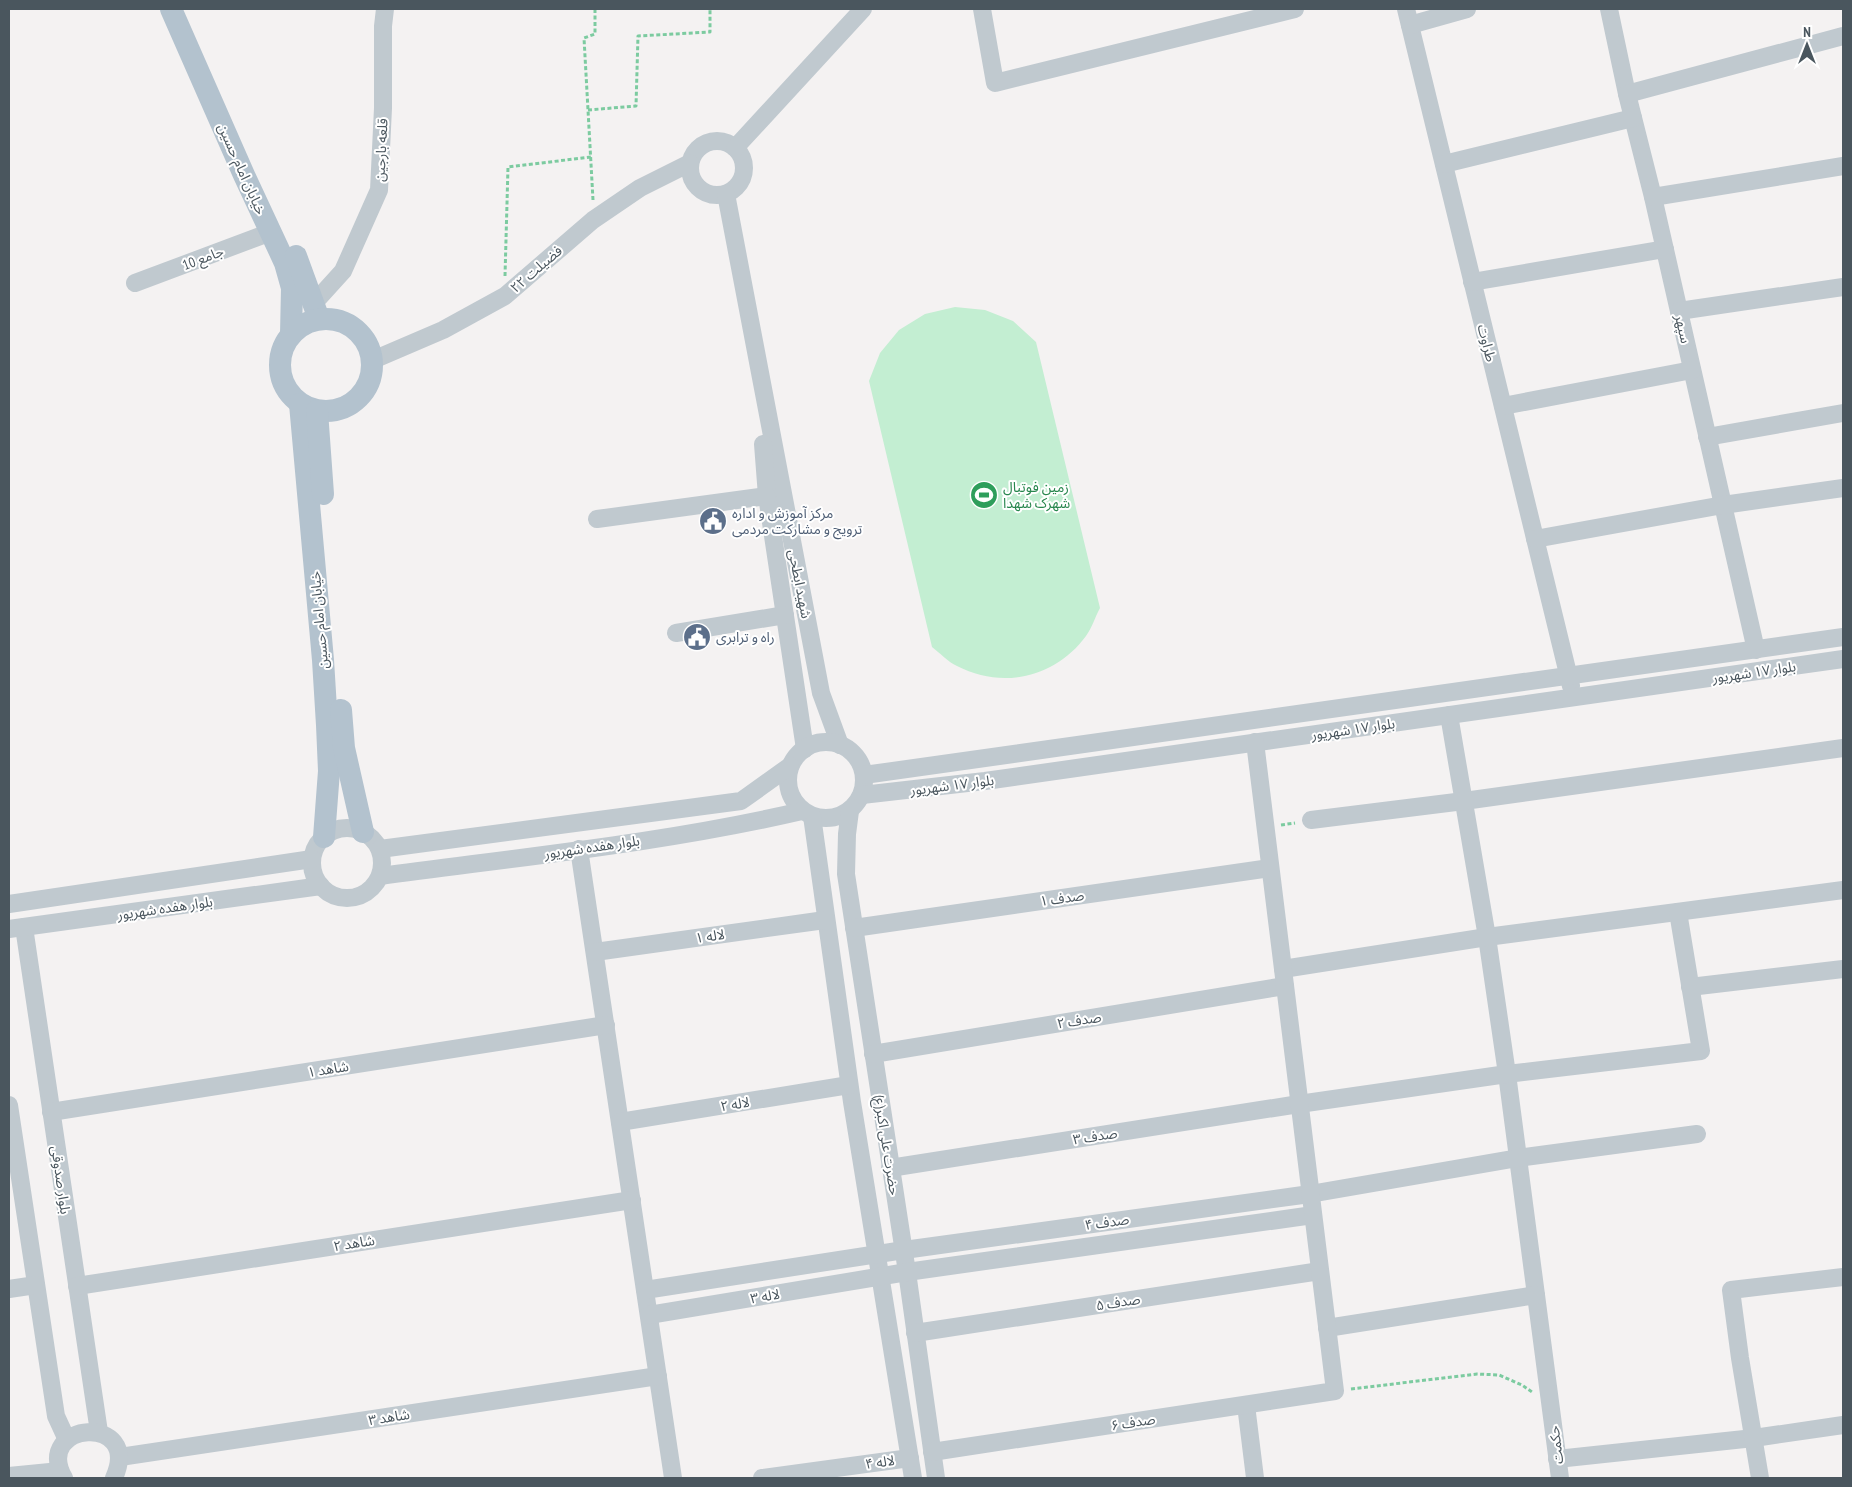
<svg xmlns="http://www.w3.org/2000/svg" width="1852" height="1487" viewBox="0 0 1852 1487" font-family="'PT Sans Narrow','Noto Sans Arabic',sans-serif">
	<rect width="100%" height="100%" fill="#f4f2f2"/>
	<path fill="#c3eed2" d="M955,307L985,310L1013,321L1036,342L1100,608C1095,617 1092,628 1086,636C1056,677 1003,690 957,666C948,662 940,653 932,647L869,381L880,353L899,330L925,314Z"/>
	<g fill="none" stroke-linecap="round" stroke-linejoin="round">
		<g stroke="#7ccba0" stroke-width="3" stroke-dasharray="4 2.5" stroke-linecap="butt">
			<polyline points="588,110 636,106 638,36 710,32 710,9"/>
			<polyline points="593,200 584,38 595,34 595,9"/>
			<polyline points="505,276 508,167 591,157"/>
			<polyline points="1281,825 1295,823"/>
			<polyline points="1351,1389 1477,1374 1499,1375 1522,1385 1532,1392"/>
		</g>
		<g stroke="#c0c9cf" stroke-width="18">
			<polyline points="982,9 995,83 1295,9"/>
			<polyline points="1406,9 1571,686"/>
			<polyline points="1609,9 1627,94 1653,197 1756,650"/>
			<polyline points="1410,25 1467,9"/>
			<polyline points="1627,94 1843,36"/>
			<circle cx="717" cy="168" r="27"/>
			<polyline points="735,148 863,9"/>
			<polyline points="1444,164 1633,118"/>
			<polyline points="726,194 821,693 840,745"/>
			<polyline points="1653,197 1843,166"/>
			<polyline points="1472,282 1665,249"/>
			<polyline points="135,283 271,232"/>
			<polyline points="314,303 343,271 379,190 383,108 383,26 385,9"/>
			<polyline points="1679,311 1843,287"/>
			<polyline points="373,360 443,330 505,296 593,220 640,188 690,163"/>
			<polyline points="1503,406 1692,370"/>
			<polyline points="1707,437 1843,413"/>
			<polyline points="763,444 767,496 805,749"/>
			<polyline points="597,519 767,496"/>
			<polyline points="1535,539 1723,505 1843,488"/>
			<polyline points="676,633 785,615"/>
			<polyline points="1449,715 1487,937 1507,1074 1560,1478"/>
			<circle cx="826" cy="780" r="38"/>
			<polyline points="864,775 1843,637"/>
			<polyline points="862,795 985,781 1843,659"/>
			<polyline points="850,811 847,834 846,874 907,1272 936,1478"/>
			<polyline points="812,816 852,1102 913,1478"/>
			<polyline points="1311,820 1464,801 1843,748"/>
			<circle cx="347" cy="863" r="35"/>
			<polyline points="380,849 741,801 790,766"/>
			<polyline points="579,849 673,1478"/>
			<path d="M380,876C521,857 664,843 802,811"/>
			<polyline points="9,904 312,859"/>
			<polyline points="24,927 99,1432"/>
			<polyline points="854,928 1270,868"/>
			<polyline points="9,929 321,886"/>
			<polyline points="595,952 825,920"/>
			<polyline points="1283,969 1487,937 1843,890"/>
			<polyline points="1690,987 1843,969"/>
			<polyline points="873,1054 1285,986"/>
			<polyline points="9,1105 56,1416 67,1440"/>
			<polyline points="51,1112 606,1025"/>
			<polyline points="620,1122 849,1085"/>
			<polyline points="890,1168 1299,1104 1507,1074 1701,1051 1678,912"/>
			<polyline points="77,1286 632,1200"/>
			<polyline points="9,1289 36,1285"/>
			<polyline points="645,1290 904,1250 1310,1194 1518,1158 1697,1134"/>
			<polyline points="649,1315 907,1272 1313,1215"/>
			<polyline points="1327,1328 1536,1295"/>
			<polyline points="915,1333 1320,1271"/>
			<polyline points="1246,1405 1255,1478"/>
			<polyline points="932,1452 1335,1391 1255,742"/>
			<polyline points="120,1457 658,1376"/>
			<polyline points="1557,1459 1754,1438 1843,1425"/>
			<polyline points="9,1476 60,1471"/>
			<path d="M64,1478C32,1421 143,1413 114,1478"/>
			<polyline points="762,1478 910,1458"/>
			<polyline points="1760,1478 1740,1358 1731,1290 1843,1277"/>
		</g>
		<g stroke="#b3c2ce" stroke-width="22">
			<polyline points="171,9 244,175 285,263 292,288 291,334"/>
			<polyline points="296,256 319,319"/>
			<circle cx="326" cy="365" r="46"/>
			<polyline points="300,404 323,660 327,725 329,771 324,837"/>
			<polyline points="317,411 323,494"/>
			<polyline points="341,710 344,748 363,832"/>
		</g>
	</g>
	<defs>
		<g id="stadium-disc" transform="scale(1.4375)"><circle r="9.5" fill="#2e9e5b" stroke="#fff"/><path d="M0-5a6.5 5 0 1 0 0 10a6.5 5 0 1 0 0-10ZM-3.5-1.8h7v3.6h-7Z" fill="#fff"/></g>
		<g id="civic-disc" transform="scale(1.4375)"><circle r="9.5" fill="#5c6f8a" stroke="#fff"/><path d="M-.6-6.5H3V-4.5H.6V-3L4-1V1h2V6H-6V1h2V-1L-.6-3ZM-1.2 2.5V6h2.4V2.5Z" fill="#fff"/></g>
	</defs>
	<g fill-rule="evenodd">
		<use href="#stadium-disc" x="984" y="495"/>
		<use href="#civic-disc" x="713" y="521"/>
		<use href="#civic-disc" x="697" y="637"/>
	</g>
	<g text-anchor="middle" stroke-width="4" stroke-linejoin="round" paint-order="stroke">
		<g font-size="14" fill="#4a565e" stroke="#fff">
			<text transform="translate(381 150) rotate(-87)" y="5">قلعه بارجین</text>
			<text transform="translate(242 169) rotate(66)" y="5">خیابان امام حسین</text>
			<text transform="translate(203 258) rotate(-21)" y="5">جامع 10</text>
			<text transform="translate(536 269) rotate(-41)" y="5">فضیلت ۲۲</text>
			<text transform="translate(1683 329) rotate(77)" y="5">سپهر</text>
			<text transform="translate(1487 343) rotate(76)" y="5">طراوت</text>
			<text transform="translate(800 584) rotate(79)" y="5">شهید ابطحی</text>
			<text transform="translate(319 620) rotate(-95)" y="5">خیابان امام حسین</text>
			<text transform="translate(1754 672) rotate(-8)" y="5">بلوار ۱۷ شهریور</text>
			<text transform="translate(1353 729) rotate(-8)" y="5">بلوار ۱۷ شهریور</text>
			<text transform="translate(952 785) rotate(-7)" y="5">بلوار ۱۷ شهریور</text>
			<text transform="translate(592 847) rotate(-8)" y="5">بلوار هفده شهریور</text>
			<text transform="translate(1062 898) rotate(-8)" y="5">صدف ۱</text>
			<text transform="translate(165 908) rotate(-8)" y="5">بلوار هفده شهریور</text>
			<text transform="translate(710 936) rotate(-8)" y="5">لاله ۱</text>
			<text transform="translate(1079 1020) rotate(-9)" y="5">صدف ۲</text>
			<text transform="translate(328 1069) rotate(-9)" y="5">شاهد ۱</text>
			<text transform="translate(735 1104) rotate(-9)" y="5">لاله ۲</text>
			<text transform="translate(1095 1136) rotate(-9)" y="5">صدف ۳</text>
			<text transform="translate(887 1145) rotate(81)" y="5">حضرت علی اکبر(ع)</text>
			<text transform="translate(61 1180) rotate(82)" y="5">بلوار صدوقی</text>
			<text transform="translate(1107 1222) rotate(-8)" y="5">صدف ۴</text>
			<text transform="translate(354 1243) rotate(-9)" y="5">شاهد ۲</text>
			<text transform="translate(765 1296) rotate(-10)" y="5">لاله ۳</text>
			<text transform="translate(1118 1302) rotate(-9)" y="5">صدف ۵</text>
			<text transform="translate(389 1417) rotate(-9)" y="5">شاهد ۳</text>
			<text transform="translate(1133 1422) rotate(-9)" y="5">صدف ۶</text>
			<text transform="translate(1556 1445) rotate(-97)" y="5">حکمت</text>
			<text transform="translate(880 1462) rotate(-8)" y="5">لاله ۴</text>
		</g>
		<g font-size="14" fill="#27864d" stroke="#fff" text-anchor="start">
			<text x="1003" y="492">زمین فوتبال<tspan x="1003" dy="16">شهرک شهدا</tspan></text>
		</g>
		<g font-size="14" fill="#4e5e75" stroke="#fff" text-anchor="start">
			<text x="732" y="518">مرکز آموزش و اداره<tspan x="732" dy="16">ترویج و مشارکت مردمی</tspan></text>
			<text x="716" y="642">راه و ترابری</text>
		</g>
	</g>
	<rect width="1852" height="1487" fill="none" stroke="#4a565e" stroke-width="20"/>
	<g transform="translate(1807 45)" stroke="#ffffff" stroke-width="4" paint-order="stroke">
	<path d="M0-4L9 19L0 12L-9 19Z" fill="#4a565e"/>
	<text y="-8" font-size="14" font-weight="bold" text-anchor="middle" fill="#4a565e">N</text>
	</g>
</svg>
